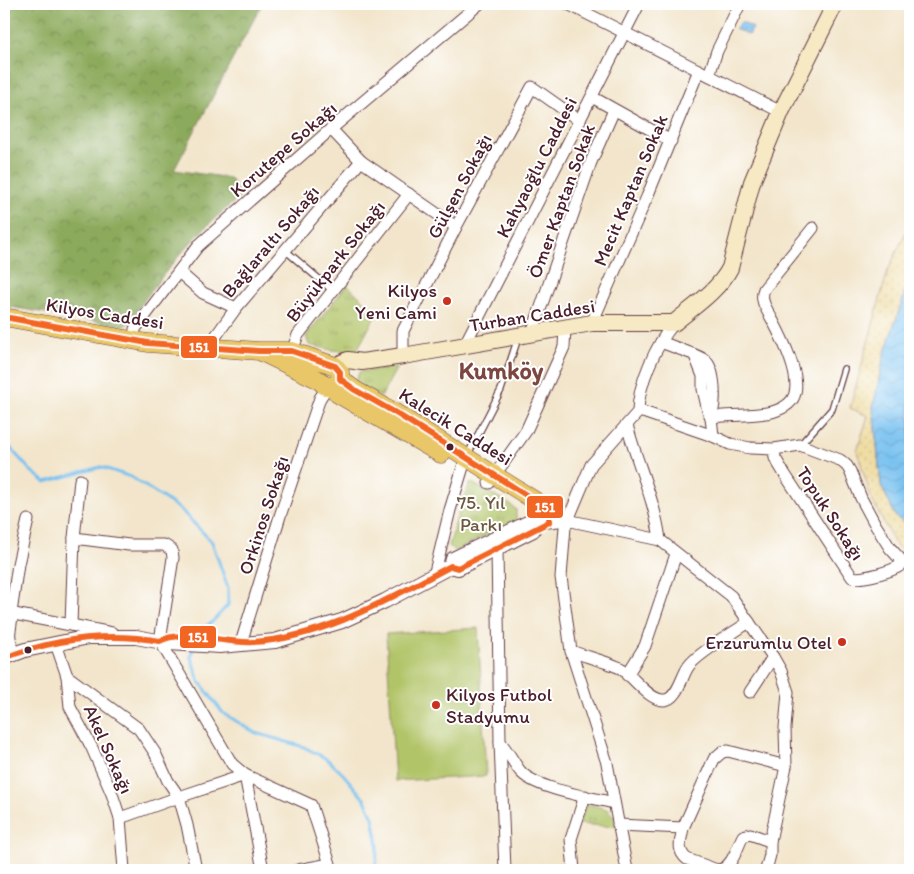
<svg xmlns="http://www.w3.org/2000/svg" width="914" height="874" viewBox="0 0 914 874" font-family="Itim,sans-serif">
	<defs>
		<pattern id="forest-crowns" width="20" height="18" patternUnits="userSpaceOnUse" patternTransform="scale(1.25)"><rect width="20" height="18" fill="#8caa5c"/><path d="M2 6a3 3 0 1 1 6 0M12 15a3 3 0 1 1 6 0" fill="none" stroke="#748a4c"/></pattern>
		<pattern id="sand-dots" width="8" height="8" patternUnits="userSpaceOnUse" patternTransform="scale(1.25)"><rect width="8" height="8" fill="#eeda9e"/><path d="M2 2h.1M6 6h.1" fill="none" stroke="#cebb88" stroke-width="1.8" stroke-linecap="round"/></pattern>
		<pattern id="park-tufts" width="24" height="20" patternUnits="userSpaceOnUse" patternTransform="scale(1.25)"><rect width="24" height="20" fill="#b1c468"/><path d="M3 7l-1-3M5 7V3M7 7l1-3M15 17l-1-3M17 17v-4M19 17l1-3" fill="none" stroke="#929f56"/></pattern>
		<pattern id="water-waves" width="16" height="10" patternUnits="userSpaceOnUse" patternTransform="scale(1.25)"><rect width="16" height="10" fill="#77c1f0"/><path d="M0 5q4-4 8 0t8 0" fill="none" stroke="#68a5ce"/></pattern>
	</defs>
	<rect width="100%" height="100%" fill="#fff"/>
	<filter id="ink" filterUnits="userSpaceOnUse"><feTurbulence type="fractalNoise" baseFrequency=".02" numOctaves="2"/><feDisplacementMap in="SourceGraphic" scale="10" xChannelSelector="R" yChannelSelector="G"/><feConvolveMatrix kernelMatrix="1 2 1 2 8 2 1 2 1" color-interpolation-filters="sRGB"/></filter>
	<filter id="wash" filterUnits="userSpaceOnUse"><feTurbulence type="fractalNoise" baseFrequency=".0096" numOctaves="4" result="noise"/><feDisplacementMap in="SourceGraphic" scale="20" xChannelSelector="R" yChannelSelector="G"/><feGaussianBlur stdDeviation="1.12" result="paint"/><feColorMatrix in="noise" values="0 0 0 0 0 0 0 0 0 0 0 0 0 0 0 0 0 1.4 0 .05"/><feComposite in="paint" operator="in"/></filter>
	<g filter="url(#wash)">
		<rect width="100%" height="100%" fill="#f2e5cb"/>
		<polygon fill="#b1c468" stroke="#7e724a" points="478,628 486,776 395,781 386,634"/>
		<path fill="url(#forest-crowns)" stroke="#6b6444" d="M4,4H262L174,170L230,178L240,197C193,234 159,278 126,326L4,306Z"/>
		<polygon fill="url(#sand-dots)" stroke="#9c7c64" points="910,223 910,278 884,355 873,407 881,485 896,517 910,527 910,559 895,544 871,498 857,451 868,416 850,408 887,273"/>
		<g fill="url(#park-tufts)" stroke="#7e724a">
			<polygon points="347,285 377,313 356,352 332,350 309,345 306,336"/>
			<polygon points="397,367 381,397 355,384 359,372"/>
			<polygon points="470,483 472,483 505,501 516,509 516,520 455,551 449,546 459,511"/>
			<path d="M591,805C609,809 612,809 617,827L579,824L585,806Z"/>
		</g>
		<g fill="url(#water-waves)" stroke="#60708e">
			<polygon points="741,22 753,28 749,35 735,29"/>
			<polygon points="910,278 910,527 896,517 881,485 873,407 884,355"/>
		</g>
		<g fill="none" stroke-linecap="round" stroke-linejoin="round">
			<g stroke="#77c1f0" stroke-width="3">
				<polyline points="4,441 30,470 45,482 101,467 131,477 180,509 212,542 228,588 228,605 212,622 196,634 194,641"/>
				<polyline points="193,647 191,657 199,681 223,713 256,733 304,747 327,759 343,774 365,800 373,817 378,845 375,870"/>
			</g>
		</g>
	</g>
	<g filter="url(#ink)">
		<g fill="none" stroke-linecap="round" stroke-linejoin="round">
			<g stroke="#633d43" stroke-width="8">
				<g id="service">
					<polyline points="285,250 333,291"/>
					<polyline points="800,445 832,409 844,369"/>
					<polyline points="467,456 501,390 518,338"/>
				</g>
			</g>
			<g stroke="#633d43" stroke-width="13">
				<g id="minor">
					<polyline points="568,4 781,112"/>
					<polyline points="709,75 717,51 740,4"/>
					<polyline points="592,97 671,141"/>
					<polyline points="331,129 361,161 456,227"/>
					<polyline points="179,272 203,293 236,308"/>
					<polyline points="592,323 647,197 699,70"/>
					<polyline points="532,333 591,162 614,110"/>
					<polyline points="134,341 135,329 198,246 331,129 479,4"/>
					<path d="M661,342C668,345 703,357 705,360C716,370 716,404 711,417"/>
					<polyline points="464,346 639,4"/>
					<polyline points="208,347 236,308 361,161"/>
					<polyline points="292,351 298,335 409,194"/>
					<polyline points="403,356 403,331 456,227 532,87 580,121"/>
					<polyline points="695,356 703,376 703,389 708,411 711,417 713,436"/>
					<path d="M638,412H643L713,436L730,444L750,448L774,449L800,445L840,460L847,466L850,471L861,498L876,526L890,548L901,560V565C893,571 862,580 852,577L784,473L775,458L774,449"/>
					<path d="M711,417C730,415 754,416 772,412C782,409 793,403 795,393C800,374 782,338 773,321C768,311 759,301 764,289L813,228"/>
					<path d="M627,425C637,464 655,500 660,540"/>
					<polyline points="489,483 526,431 564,347 565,328"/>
					<polyline points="567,520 550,510 542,516 549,522 567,520 660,540 731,596 773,657 781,671 788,692 785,728 786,766 770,841 770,855 766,870"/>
					<polyline points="74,538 129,545 164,545 172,550 173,558 160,641 232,764 245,775 263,870"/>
					<polyline points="495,542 497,549 500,742 505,870"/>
					<polyline points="434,576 450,510 466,457"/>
					<polyline points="4,612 112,633"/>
					<polyline points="11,613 18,564 28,520"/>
					<polyline points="71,625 74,538 80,480"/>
					<polyline points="241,643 280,516 320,398 328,386"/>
					<polyline points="56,644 67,676 70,707 92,748 112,794 120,818 124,870"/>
					<path d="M571,651C584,656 611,663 622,669C633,677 650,701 664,700C677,700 682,676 688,667C696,654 735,632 749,622"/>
					<polyline points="627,675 645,646 676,554"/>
					<polyline points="67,676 139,729 155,753 168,781 179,797 187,825 196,870"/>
					<polyline points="750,692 773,657"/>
					<path d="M500,742C508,751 513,762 520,771C535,789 590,797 614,803"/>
					<polyline points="120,818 179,797 245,775 311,805 330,864 298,870"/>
					<path d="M618,825L683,828C681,840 676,850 687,859L717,870C732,870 737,847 743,836L750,834L770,841"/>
					<polyline points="683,828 714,759 722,752 728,751 786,766"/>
					<polyline points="574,870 571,839 585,796"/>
					<path d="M627,870L607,763L571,651L561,577L565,527L591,465L638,412C638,384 656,345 674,323"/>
				</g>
			</g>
			<g stroke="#633d43" stroke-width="16">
				<g id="tertiary">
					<polyline points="451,566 458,568 533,530"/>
					<polyline points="11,613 8,634 11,655"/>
					<polyline points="4,658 25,650 89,637 136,637 168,643 220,646 275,641 342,621 385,601 451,566 453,559 542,516"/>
				</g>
			</g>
			<g stroke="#633d43" stroke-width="18">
				<path id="secondary" d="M335,366L348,360L362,362L403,356L592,323H674C693,307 718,291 730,268L752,182L781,112L835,4"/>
			</g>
			<g stroke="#633d43" stroke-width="19">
				<g id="primary">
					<polyline points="4,317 148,343 259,351 292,351 335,366 340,372 340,379 335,385 325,386 319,380 259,351"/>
					<polyline points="340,379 355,390 394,412 550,510"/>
					<polyline points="332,386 338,394 441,454"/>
				</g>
			</g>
			<use href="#service" stroke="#fff" stroke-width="5.5"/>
			<use href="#minor" stroke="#fff" stroke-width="11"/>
			<use href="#tertiary" stroke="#fff" stroke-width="14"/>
			<use href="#secondary" stroke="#f6e9c3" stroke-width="16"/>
			<use href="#primary" stroke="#e9c769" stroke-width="18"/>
			<g stroke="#fff" stroke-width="10">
				<path id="bus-1" d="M4,317L148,343L259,351H292L335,366L340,372V379L355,390L394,412L550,510L549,522L458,568L451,566C390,598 324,638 253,642C229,644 180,629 160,641C107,632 54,639 4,658"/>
			</g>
			<use href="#bus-1" stroke="#f26522" stroke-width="6"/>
		</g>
	</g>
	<g fill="#c8321e" stroke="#fff" stroke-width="2">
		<circle cx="447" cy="301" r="5"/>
		<circle cx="842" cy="642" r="5"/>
		<circle cx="436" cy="705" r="5"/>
	</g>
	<g fill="#4a1f2b" stroke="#fff" stroke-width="2">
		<circle cx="450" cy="447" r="4.5"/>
		<circle cx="28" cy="650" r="4.5"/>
	</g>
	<g text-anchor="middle" stroke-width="4" stroke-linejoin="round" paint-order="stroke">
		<g font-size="19" fill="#4a1f2b" stroke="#fff">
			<text transform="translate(283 149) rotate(-41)" y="7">Korutepe Sokağı</text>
			<text transform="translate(536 167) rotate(-63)" y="7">Kahyaoğlu Caddesi</text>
			<text transform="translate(459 186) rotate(-62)" y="7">Gülşen Sokağı</text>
			<text transform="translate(630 190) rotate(-67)" y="7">Mecit Kaptan Sokak</text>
			<text transform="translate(561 201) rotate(-70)" y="7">Ömer Kaptan Sokak</text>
			<text transform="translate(270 241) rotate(-50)" y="7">Bağlaraltı Sokağı</text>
			<text transform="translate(335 261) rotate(-52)" y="7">Büyükpark Sokağı</text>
			<text transform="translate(105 313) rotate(9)" y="7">Kilyos Caddesi</text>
			<text transform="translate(532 315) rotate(-9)" y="7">Turban Caddesi</text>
			<text transform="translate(456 426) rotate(32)" y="7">Kalecik Caddesi</text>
			<text transform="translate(831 513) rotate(57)" y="7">Topuk Sokağı</text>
			<text transform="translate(263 515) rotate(-72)" y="7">Orkinos Sokağı</text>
			<text transform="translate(109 749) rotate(66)" y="7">Akel Sokağı</text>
		</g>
		<g font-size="19" fill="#4a1f2b" stroke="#fff" text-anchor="end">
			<text x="437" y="297">Kilyos<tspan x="437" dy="22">Yeni Cami</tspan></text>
			<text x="832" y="649">Erzurumlu Otel</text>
			<text x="446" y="701" text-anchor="start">Kilyos Futbol<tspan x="446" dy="22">Stadyumu</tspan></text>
		</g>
		<g font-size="19" fill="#6e5940" stroke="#fff">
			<text x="481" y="509">75. Yıl<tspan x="481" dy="22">Parkı</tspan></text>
		</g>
		<g font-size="24" font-weight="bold" fill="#7c4741" stroke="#fff">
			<text x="501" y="379">Kumköy</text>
		</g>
	</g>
	<g stroke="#fff" stroke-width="2">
		<rect x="180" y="335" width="38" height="24" rx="5" fill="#f26522"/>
		<rect x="526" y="495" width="38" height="24" rx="5" fill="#f26522"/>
		<rect x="179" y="625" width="38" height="24" rx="5" fill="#f26522"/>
	</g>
	<g font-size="14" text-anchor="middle" font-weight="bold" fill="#fff">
		<text x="199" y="352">151</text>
		<text x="545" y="512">151</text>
		<text x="198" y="642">151</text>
	</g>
	<rect width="914" height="874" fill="none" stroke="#fff" stroke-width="20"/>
</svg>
